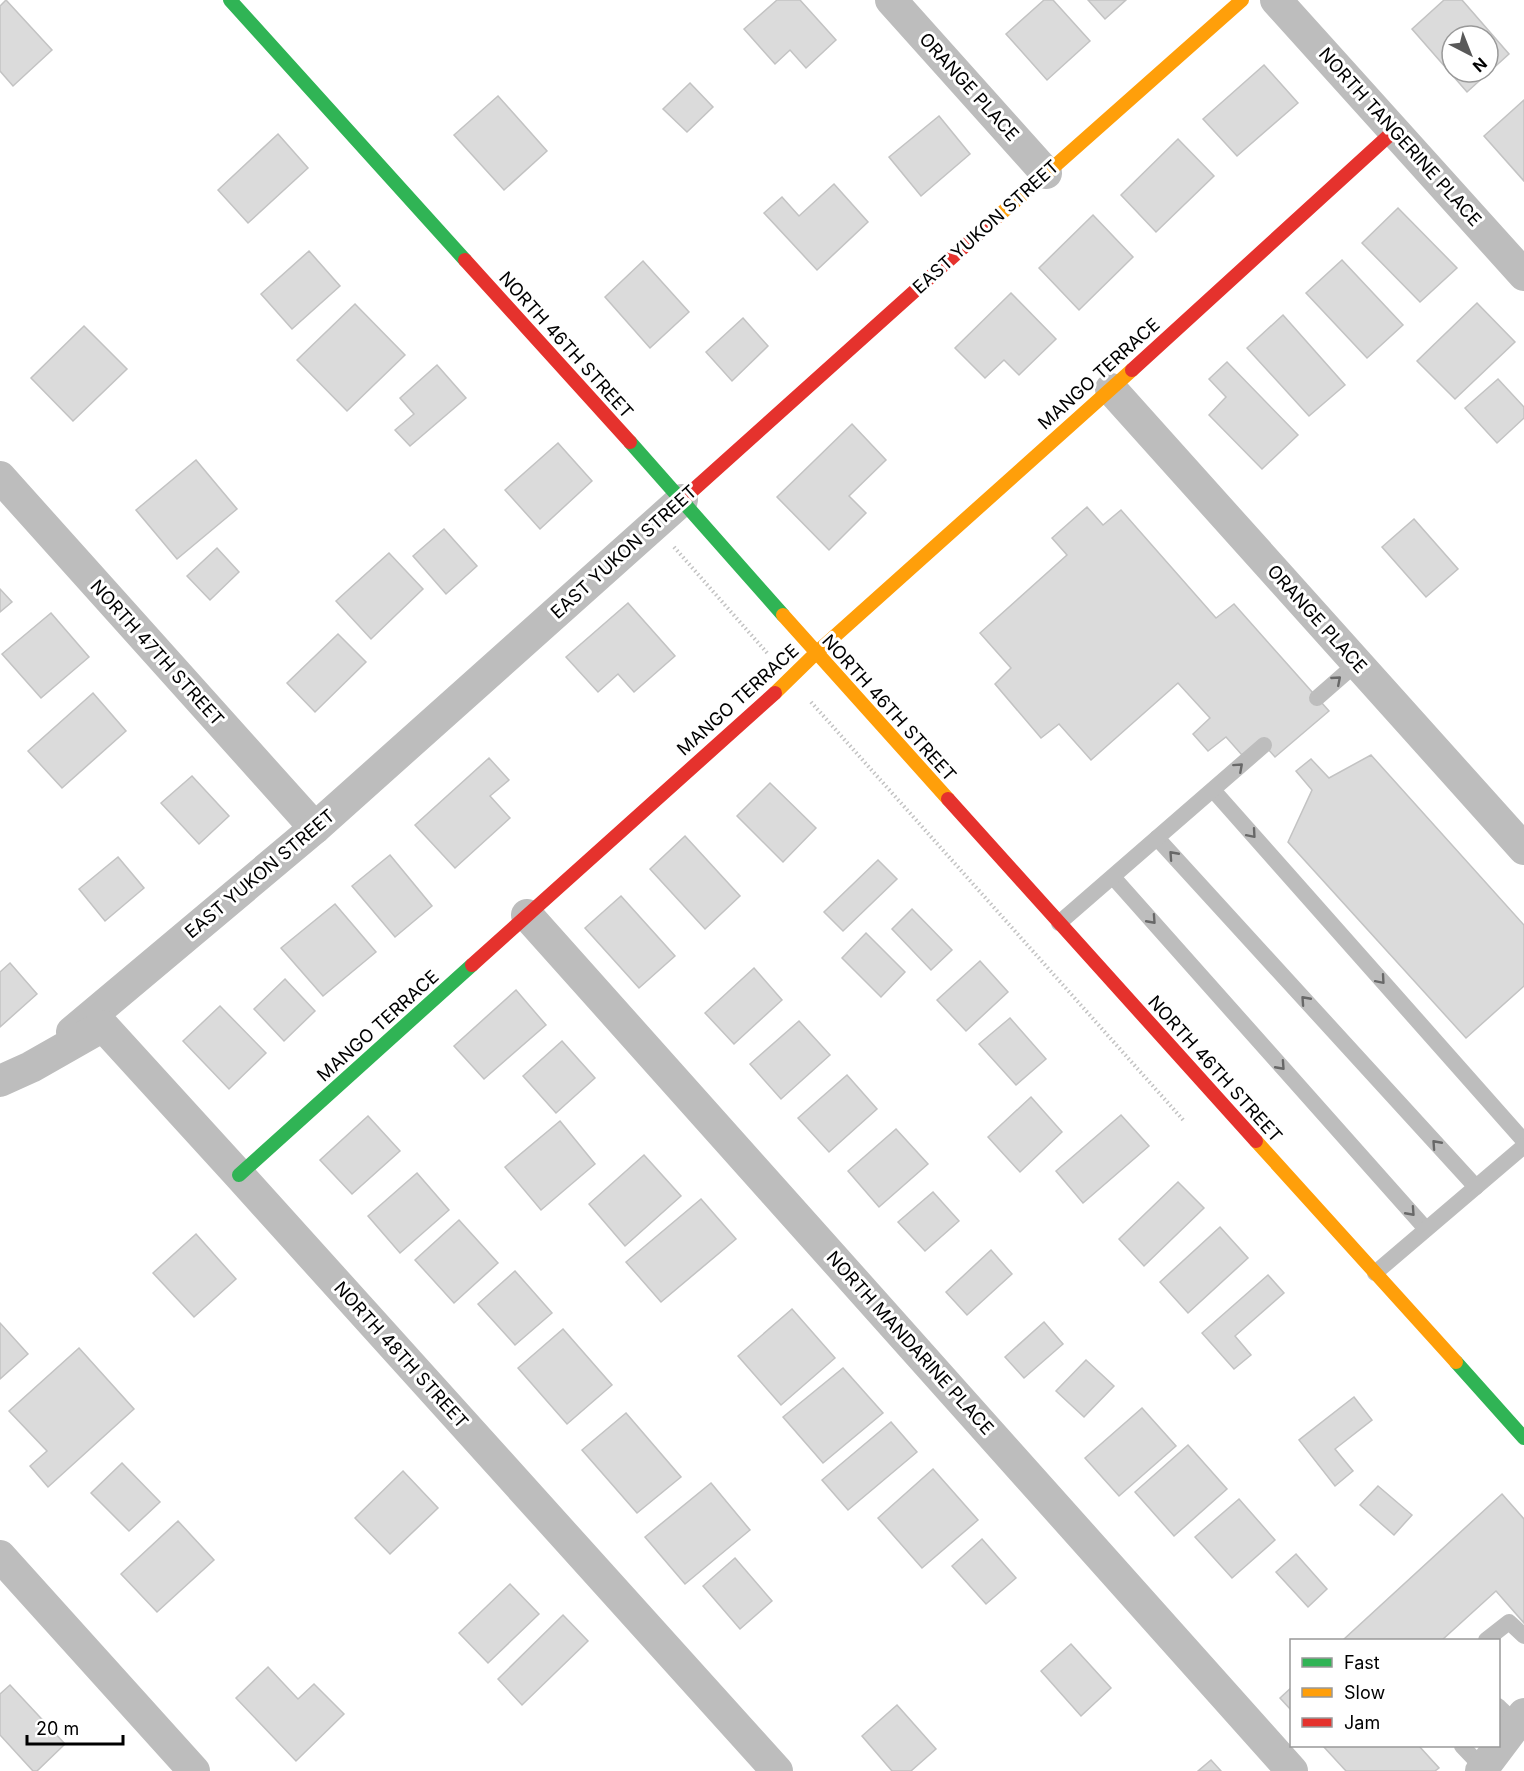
<svg xmlns="http://www.w3.org/2000/svg" width="1524" height="1771" viewBox="0 0 1524 1771" font-family="Inter,sans-serif">
	<rect width="100%" height="100%" fill="#fff"/>
	<g fill="#dbdbdb" stroke="#c3c3c3" stroke-width="1.5" fill-rule="evenodd">
		<polygon points="6,0 52,50 13,86 0,71 0,6"/>
		<polygon points="777,0 800,0 836,40 806,68 790,50 775,64 744,29"/>
		<polygon points="1044,0 1053,0 1090,41 1047,80 1006,34"/>
		<polygon points="1088,0 1126,0 1105,19"/>
		<path d="M1444,0H1462L1509,54L1467,92L1412,29ZM1452,36H1488V72H1452Z"/>
		<polygon points="1264,65 1298,103 1237,156 1203,119"/>
		<polygon points="690,83 713,107 687,132 663,109"/>
		<polygon points="498,96 547,151 504,190 454,135"/>
		<polygon points="1524,100 1524,181 1484,136"/>
		<polygon points="939,116 970,154 921,196 889,157"/>
		<polygon points="278,134 308,168 248,223 218,190"/>
		<polygon points="1178,139 1214,176 1156,232 1121,195"/>
		<polygon points="834,184 868,222 817,270 764,213 782,197 799,216"/>
		<polygon points="1398,208 1457,268 1420,302 1362,243"/>
		<polygon points="1093,215 1133,257 1079,310 1039,268"/>
		<polygon points="309,251 340,286 292,329 261,294"/>
		<polygon points="1342,260 1403,325 1367,358 1306,293"/>
		<polygon points="643,261 689,312 650,348 605,297"/>
		<polygon points="1011,293 1056,339 1019,375 1004,360 985,378 955,348"/>
		<polygon points="1477,303 1515,342 1455,399 1417,361"/>
		<polygon points="355,304 405,355 347,411 297,360"/>
		<polygon points="1283,315 1345,385 1309,416 1247,348"/>
		<polygon points="743,318 768,346 732,381 706,352"/>
		<polygon points="84,326 127,369 73,421 31,378"/>
		<polygon points="1227,362 1298,435 1262,469 1209,415 1226,397 1209,379"/>
		<polygon points="437,365 466,398 410,446 395,430 414,414 400,398"/>
		<polygon points="1498,379 1524,407 1524,418 1497,443 1465,408"/>
		<polygon points="852,424 886,460 849,496 866,513 829,550 777,497"/>
		<polygon points="558,443 592,481 540,529 505,490"/>
		<polygon points="196,460 237,509 177,559 136,510"/>
		<polygon points="1087,507 1103,525 1121,510 1216,618 1234,604 1329,711 1275,757 1260,740 1242,755 1226,737 1208,751 1193,734 1210,718 1178,683 1091,760 1059,724 1041,738 995,684 1011,668 980,633 1067,555 1052,538"/>
		<polygon points="1414,519 1458,569 1426,597 1382,547"/>
		<polygon points="444,529 477,566 446,594 413,556"/>
		<polygon points="217,548 239,572 210,600 187,576"/>
		<polygon points="389,553 423,589 371,639 336,601"/>
		<polygon points="0,589 12,602 0,612"/>
		<polygon points="628,603 675,656 634,692 618,674 598,692 566,657"/>
		<polygon points="51,613 89,657 41,698 2,654"/>
		<polygon points="338,634 366,662 315,712 287,683"/>
		<polygon points="93,693 126,731 62,788 28,751"/>
		<polygon points="1371,755 1524,925 1524,986 1466,1038 1288,842 1312,790 1296,771 1311,759 1329,778"/>
		<polygon points="489,758 509,780 490,796 510,818 455,868 415,825"/>
		<polygon points="192,776 229,816 199,844 161,803"/>
		<polygon points="770,783 816,828 783,862 737,816"/>
		<polygon points="685,836 740,896 705,929 650,869"/>
		<polygon points="390,855 432,906 395,937 352,886"/>
		<polygon points="118,857 144,888 105,921 79,889"/>
		<polygon points="878,860 897,879 843,931 824,912"/>
		<polygon points="621,896 675,956 639,988 585,928"/>
		<polygon points="335,904 376,952 323,996 281,948"/>
		<polygon points="912,909 952,950 931,970 892,929"/>
		<polygon points="866,933 905,972 881,997 842,958"/>
		<polygon points="980,961 1008,992 966,1031 937,1000"/>
		<polygon points="10,963 37,994 0,1027 0,972"/>
		<polygon points="754,968 782,1000 734,1044 705,1013"/>
		<polygon points="285,979 315,1011 284,1041 254,1009"/>
		<polygon points="516,990 546,1025 484,1079 454,1046"/>
		<polygon points="220,1006 266,1053 229,1089 183,1041"/>
		<polygon points="1010,1018 1046,1059 1016,1085 979,1044"/>
		<polygon points="799,1021 830,1055 781,1099 750,1064"/>
		<polygon points="562,1041 595,1078 556,1113 523,1076"/>
		<polygon points="847,1075 877,1109 829,1152 798,1118"/>
		<polygon points="1031,1097 1062,1132 1020,1172 988,1137"/>
		<polygon points="1121,1115 1149,1146 1083,1203 1056,1171"/>
		<polygon points="368,1116 400,1151 352,1194 320,1160"/>
		<polygon points="560,1121 595,1164 541,1210 505,1167"/>
		<polygon points="896,1129 928,1164 879,1207 848,1171"/>
		<polygon points="644,1155 681,1196 625,1246 589,1204"/>
		<polygon points="417,1173 449,1210 400,1253 368,1216"/>
		<polygon points="1178,1182 1204,1208 1144,1266 1119,1239"/>
		<polygon points="933,1192 959,1221 925,1251 898,1222"/>
		<polygon points="701,1199 736,1239 661,1302 626,1262"/>
		<polygon points="459,1220 498,1263 454,1303 415,1260"/>
		<polygon points="1220,1227 1248,1258 1188,1313 1160,1282"/>
		<polygon points="196,1234 236,1279 194,1317 153,1273"/>
		<polygon points="991,1250 1012,1274 967,1315 946,1292"/>
		<polygon points="515,1271 552,1313 515,1345 478,1304"/>
		<polygon points="1268,1275 1284,1293 1235,1336 1251,1355 1234,1369 1202,1333"/>
		<polygon points="792,1309 835,1358 781,1405 738,1356"/>
		<polygon points="1044,1322 1063,1344 1024,1378 1005,1357"/>
		<polygon points="0,1323 28,1354 0,1379"/>
		<polygon points="563,1329 612,1385 567,1424 518,1368"/>
		<polygon points="79,1348 134,1409 48,1487 30,1466 47,1451 9,1411"/>
		<polygon points="1086,1360 1114,1386 1084,1417 1056,1391"/>
		<polygon points="843,1368 883,1413 823,1463 783,1417"/>
		<polygon points="1354,1397 1372,1420 1335,1449 1353,1471 1335,1486 1299,1440"/>
		<polygon points="1142,1408 1176,1446 1119,1496 1085,1458"/>
		<polygon points="626,1413 681,1477 637,1513 582,1450"/>
		<polygon points="891,1422 917,1452 848,1510 822,1480"/>
		<polygon points="1188,1445 1227,1489 1174,1536 1135,1492"/>
		<polygon points="122,1463 160,1502 129,1531 91,1493"/>
		<polygon points="933,1469 978,1520 922,1568 878,1518"/>
		<polygon points="403,1471 438,1508 390,1554 355,1518"/>
		<polygon points="711,1483 750,1530 685,1584 645,1537"/>
		<polygon points="1378,1486 1412,1515 1394,1535 1360,1505"/>
		<polygon points="1502,1494 1524,1519 1524,1623 1496,1591 1442,1640 1343,1640"/>
		<polygon points="1239,1499 1275,1540 1232,1578 1195,1537"/>
		<polygon points="178,1521 214,1560 157,1612 121,1574"/>
		<polygon points="982,1539 1016,1578 986,1604 952,1566"/>
		<polygon points="1296,1554 1327,1589 1308,1607 1276,1572"/>
		<polygon points="735,1558 772,1601 740,1629 703,1586"/>
		<polygon points="510,1584 539,1614 488,1663 459,1633"/>
		<polygon points="563,1615 588,1641 522,1705 498,1679"/>
		<polygon points="1071,1644 1111,1688 1081,1716 1041,1671"/>
		<polygon points="268,1667 298,1699 314,1684 344,1714 296,1761 236,1698"/>
		<polygon points="10,1685 65,1744 37,1771 33,1771 0,1735 0,1694"/>
		<polygon points="1292,1687 1292,1711 1280,1698"/>
		<polygon points="897,1705 936,1749 911,1771 892,1771 862,1736"/>
		<polygon points="1323,1746 1419,1746 1439,1768 1435,1771 1346,1771"/>
		<polygon points="1211,1760 1221,1771 1198,1771"/>
	</g>
	<g fill="none" stroke-linecap="round" stroke-linejoin="round">
		<g stroke="#c2c2c2" stroke-width="4" stroke-dasharray="1.5 3" stroke-linecap="butt">
			<polyline points="674,547 768,654"/>
			<polyline points="811,702 1185,1122"/>
		</g>
		<g stroke="#bdbdbd" stroke-width="16">
			<polyline points="1317,698 1357,663"/>
			<polyline points="1213,790 1524,1141"/>
			<polyline points="1157,838 1476,1187"/>
			<polyline points="1113,877 1426,1229"/>
			<polyline points="1059,923 1264,745"/>
			<polyline points="1375,1273 1524,1146"/>
			<polyline points="1486,1640 1509,1622 1524,1636"/>
			<polyline points="1498,1706 1516,1723"/>
			<polyline points="1462,1746 1483,1768"/>
		</g>
		<g stroke="#bdbdbd" stroke-width="32">
			<polyline points="891,0 1046,173"/>
			<polyline points="1276,0 1524,275"/>
			<polyline points="1111,389 1524,849"/>
			<polyline points="0,477 315,828"/>
			<polyline points="527,915 1292,1771"/>
			<polyline points="72,1032 315,828 682,500"/>
			<polyline points="0,1081 31,1067 103,1026 239,1175 777,1771"/>
			<polyline points="0,1556 194,1771"/>
			<polyline points="1481,1771 1524,1714"/>
		</g>
		<g stroke="#30b455" stroke-width="14">
			<polyline points="230,0 465,260"/>
			<polyline points="630,442 783,615"/>
			<polyline points="239,1175 472,965"/>
			<polyline points="1456,1362 1524,1438"/>
		</g>
		<g stroke="#ff9f0a" stroke-width="14">
			<polyline points="996,218 1242,0"/>
			<polyline points="783,615 948,799"/>
			<polyline points="775,693 816,653 1132,370"/>
			<polyline points="1256,1141 1456,1362"/>
		</g>
		<g stroke="#e5322d" stroke-width="14">
			<polyline points="465,260 630,442"/>
			<polyline points="1132,370 1395,130"/>
			<polyline points="682,500 996,218"/>
			<polyline points="948,799 1256,1141"/>
			<polyline points="472,965 775,693"/>
		</g>
	</g>
	<defs><path id="oneway-chevron" d="M-2-3.5L2.5 0L-2 3.5" fill="none" stroke-width="1.6" stroke-linecap="round" stroke-linejoin="round" transform="scale(1.5)"/></defs>
	<g stroke="#686868">
		<use href="#oneway-chevron" transform="translate(1337 680) rotate(-41)"/>
		<use href="#oneway-chevron" transform="translate(1239 767) rotate(-42)"/>
		<use href="#oneway-chevron" transform="translate(1252 834) rotate(49)"/>
		<use href="#oneway-chevron" transform="translate(1173 855) rotate(-132)"/>
		<use href="#oneway-chevron" transform="translate(1152 920) rotate(48)"/>
		<use href="#oneway-chevron" transform="translate(1381 980) rotate(49)"/>
		<use href="#oneway-chevron" transform="translate(1305 1000) rotate(-132)"/>
		<use href="#oneway-chevron" transform="translate(1281 1066) rotate(48)"/>
		<use href="#oneway-chevron" transform="translate(1436 1144) rotate(-132)"/>
		<use href="#oneway-chevron" transform="translate(1411 1212) rotate(48)"/>
	</g>
	<g text-anchor="middle" stroke-width="6" stroke-linejoin="round" paint-order="stroke">
		<g font-size="18" fill="#000" stroke="#fff">
			<text transform="translate(969 87) rotate(48)" y="6">ORANGE PLACE</text>
			<text transform="translate(1400 137) rotate(48)" y="6">NORTH TANGERINE PLACE</text>
			<text transform="translate(986 227) rotate(-42)" y="6">EAST YUKON STREET</text>
			<text transform="translate(566 345) rotate(48)" y="6">NORTH 46TH STREET</text>
			<text transform="translate(1099 374) rotate(-42)" y="6">MANGO TERRACE</text>
			<text transform="translate(624 552) rotate(-42)" y="6">EAST YUKON STREET</text>
			<text transform="translate(1317 619) rotate(48)" y="6">ORANGE PLACE</text>
			<text transform="translate(157 653) rotate(48)" y="6">NORTH 47TH STREET</text>
			<text transform="translate(738 700) rotate(-42)" y="6">MANGO TERRACE</text>
			<text transform="translate(889 708) rotate(48)" y="6">NORTH 46TH STREET</text>
			<text transform="translate(260 874) rotate(-40)" y="6">EAST YUKON STREET</text>
			<text transform="translate(378 1026) rotate(-42)" y="6">MANGO TERRACE</text>
			<text transform="translate(1215 1069) rotate(48)" y="6">NORTH 46TH STREET</text>
			<text transform="translate(910 1343) rotate(48)" y="6">NORTH MANDARINE PLACE</text>
			<text transform="translate(401 1355) rotate(48)" y="6">NORTH 48TH STREET</text>
		</g>
	</g>
	<rect x="1290" y="1639" width="210" height="108" fill="#ffffff" stroke="#999999" stroke-width="1.5"/>
	<rect x="1302" y="1658" width="30" height="9" fill="#30b455" stroke="#999999" stroke-width="1.5"/>
	<text x="1344" y="1669" font-size="18" fill="#000000">Fast</text>
	<rect x="1302" y="1688" width="30" height="9" fill="#ff9f0a" stroke="#999999" stroke-width="1.5"/>
	<text x="1344" y="1699" font-size="18" fill="#000000">Slow</text>
	<rect x="1302" y="1718" width="30" height="9" fill="#e5322d" stroke="#999999" stroke-width="1.5"/>
	<text x="1344" y="1729" font-size="18" fill="#000000">Jam</text>
	<g transform="translate(1470 54) rotate(138)"><circle r="28" fill="#ffffff" stroke="#999999" stroke-width="1.5"/>
	<path d="M0-4.5L10 22L0 15L-10 22Z" fill="#595959"/>
	<text y="-9" font-size="16" font-weight="bold" text-anchor="middle" fill="#000000">N</text>
	</g>
	<path d="M27 1735v9h96v-9" fill="none" stroke="#000000" stroke-width="3"/>
	<text x="36" y="1735" font-size="18" fill="#000000" stroke="#ffffff" stroke-width="4.5" paint-order="stroke">20 m</text>
</svg>
